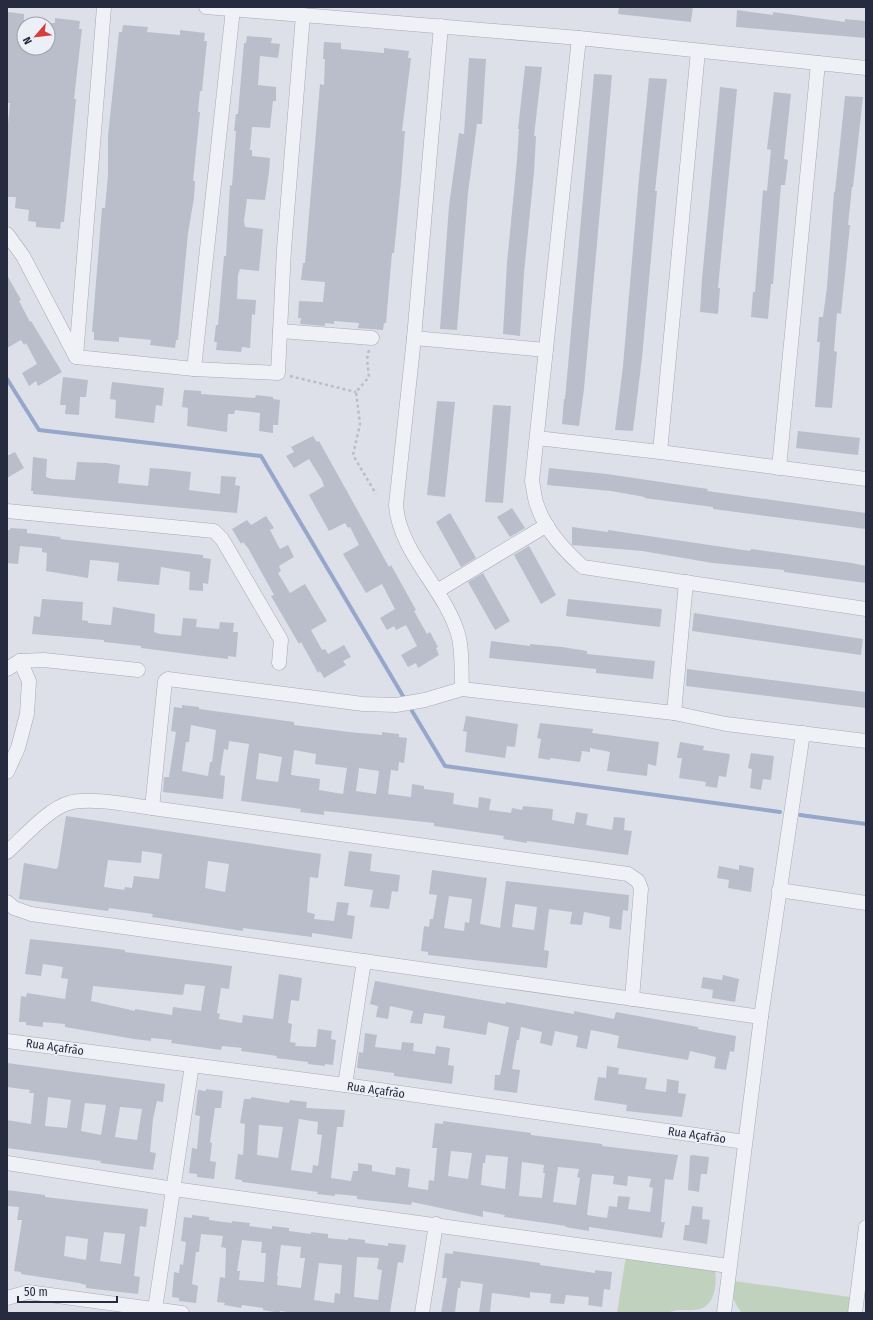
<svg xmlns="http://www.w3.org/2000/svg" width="873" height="1320" viewBox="0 0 873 1320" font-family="'Fira Sans Condensed',sans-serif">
	<rect width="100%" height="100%" fill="#dde0e8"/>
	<g fill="#c0d2be">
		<path d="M626,1256L715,1269C717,1286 715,1310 693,1310C684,1311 677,1308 668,1313H617Z"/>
		<path d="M734,1281L850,1297L848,1313H742C733,1302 731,1295 734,1281Z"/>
	</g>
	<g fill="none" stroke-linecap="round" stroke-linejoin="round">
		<g stroke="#96a7ca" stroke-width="4">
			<polyline points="7,379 39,430 261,456 403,696"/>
			<polyline points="412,711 445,766 780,812"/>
			<polyline points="800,815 866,824"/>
		</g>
	</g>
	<g fill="#babecb" fill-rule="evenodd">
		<polygon points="619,7 693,7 691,22 618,14"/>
		<polygon points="737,10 773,15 773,12 845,22 845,19 866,21 866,38 736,27"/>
		<polygon points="7,12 24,14 24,48 48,48 48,23 55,23 55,18 80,21 79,29 82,29 74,99 76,99 64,222 61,222 60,229 36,227 36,222 28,221 29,210 15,208 16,197 7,197 7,134 10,103 7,103"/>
		<polygon points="123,25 148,27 147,32 180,35 180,30 205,33 204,41 207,41 202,91 200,91 198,112 200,112 193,181 195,181 194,198 188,233 178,340 176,340 175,348 150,345 151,340 142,339 119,337 119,342 94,340 94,332 92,332 102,208 105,208 108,175 108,136 119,32 122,32"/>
		<polygon points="247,36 272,38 271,43 280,44 278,58 260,56 258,85 276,87 276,101 273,101 270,128 252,127 250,150 252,150 252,156 270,158 269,172 265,200 247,199 244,221 245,227 263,229 259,271 240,269 238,275 237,299 256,300 255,315 252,314 250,348 242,347 241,352 216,350 217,342 214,342 216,325 218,325 224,256 226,256 229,203 230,185 232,186 236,131 234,131 236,114 238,114 244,43 246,43"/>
		<polygon points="324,42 341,43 341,49 384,53 384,48 409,51 408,58 411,58 402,131 405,131 401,182 394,253 392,253 386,323 384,323 383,330 358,328 359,323 334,321 334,324 325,323 325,326 300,324 301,318 298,318 299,301 323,302 325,282 301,280 303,263 305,263 320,84 324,85 325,59 323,59"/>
		<polygon points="469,58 486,59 482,124 477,124 468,193 457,330 440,329 449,206 459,133 464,134"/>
		<polygon points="525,66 542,67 534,136 536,136 534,172 524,273 520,336 503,334 507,263 517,160 519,129 518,129"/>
		<polygon points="594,74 612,75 584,389 579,426 562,424 564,399 565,399"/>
		<polygon points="649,78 667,79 655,191 657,191 642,358 633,431 615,430 623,366 639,178"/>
		<polygon points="720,87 737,89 718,288 720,288 718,314 700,312 702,279"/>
		<polygon points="774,92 791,94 784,159 788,160 785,185 781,185 773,284 771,284 768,319 751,317 753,292 755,292 763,190 767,191 771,150 767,149"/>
		<polygon points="845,96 863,97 853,187 852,187 848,225 850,225 841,314 837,313 834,351 837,352 832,408 815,407 820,342 817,342 819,317 823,317 827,287 834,192 835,192"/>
		<polygon points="7,275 21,300 19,301 30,322 31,321 62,372 38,386 36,381 29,386 22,373 37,364 26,343 24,345 21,340 7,348"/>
		<polygon points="63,377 88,380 86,397 80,397 79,415 65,414 66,405 60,405"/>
		<polygon points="112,382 164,388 162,406 156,405 154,423 115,418 116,400 110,399"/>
		<polygon points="184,390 201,391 201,394 255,398 256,395 273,397 273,399 280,400 278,425 273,425 273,433 259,431 260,413 235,410 234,414 228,414 227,432 187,426 188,408 182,407"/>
		<polygon points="437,401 455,402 445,497 427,495"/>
		<polygon points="493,405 511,406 503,503 485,502"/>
		<polygon points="798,431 860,438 858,455 796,448"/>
		<polygon points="313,436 317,442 319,441 389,567 391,565 416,610 414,611 427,634 430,632 438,647 436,648 439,655 418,668 416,663 408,667 401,655 417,646 406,625 396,630 394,626 387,630 380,618 395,609 382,584 366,593 343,554 359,545 350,527 348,528 345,523 329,531 309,495 324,486 322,480 309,459 294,468 286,456 294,452 291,447"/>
		<polygon points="15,452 24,468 7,478 7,456"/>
		<polygon points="33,457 47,459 46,477 52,479 75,480 77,462 106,463 120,465 118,483 148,486 150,468 165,469 191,472 189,490 220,494 221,476 236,477 235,485 240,486 237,513 33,494 33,491 31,491"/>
		<polygon points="549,468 607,474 708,489 707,491 866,513 866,529 713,509 713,507 644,498 645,497 611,491 547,485"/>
		<polygon points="512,508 525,528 510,537 497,517"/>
		<polygon points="450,513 476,558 461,567 436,522"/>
		<polygon points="266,516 274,528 270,530 280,549 288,545 294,557 279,566 281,571 278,573 290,593 305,584 327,621 311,630 322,650 325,649 328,654 344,645 351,657 343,661 346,665 324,678 320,671 318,673 301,642 299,644 271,596 274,595 248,548 243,542 241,544 232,529 247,520 251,525"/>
		<polygon points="572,527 608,532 608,530 750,551 751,549 852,563 866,566 866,583 784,572 784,570 713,563 642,551 572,545"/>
		<polygon points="10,528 27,529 27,533 61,537 60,539 203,555 203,558 211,559 208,584 203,583 203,591 189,590 190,572 161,567 159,585 117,581 119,563 103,561 90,560 88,578 46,571 47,553 42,552 42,548 20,546 18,564 7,563 7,530 10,530"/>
		<polygon points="529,546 556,595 541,604 514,555"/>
		<polygon points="483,573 510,621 495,630 468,582"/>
		<polygon points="42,599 83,602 82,620 88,621 88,623 111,625 113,607 155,614 154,632 160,634 181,636 183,618 197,619 196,627 219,629 220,622 234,623 233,632 238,632 236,657 228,656 228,659 211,657 141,648 141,646 104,642 104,640 32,634 34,616 40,617"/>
		<polygon points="568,599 662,609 660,627 566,616"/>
		<polygon points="694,613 863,639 861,655 692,631"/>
		<polygon points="491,641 530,646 530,644 562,647 587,651 587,654 655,661 653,679 596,673 596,669 489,658"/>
		<polygon points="687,669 866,692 866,708 686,686"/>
		<path d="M182,705L199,707V709L294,722V725L349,732L382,735V732L399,734V737L407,738L404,763L399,762L398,771L391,770L388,794L411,797L412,784L424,786V789L454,793L453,804L478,808L479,797L491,799L489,810L511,813L512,808L522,810L523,806L553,809L552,820L574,824L576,812L588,814L586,825L612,830L614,817L625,818L624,830L632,831L628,855L527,841V843L503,839L504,836L434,826V823L324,811V815L300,812L301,809L241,801L249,744L229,741L228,750L224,749L220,775L225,776L223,799L163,792L164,777H169L176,732L171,731L174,707L182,708ZM191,725L216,730L212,762H210L208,776L182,771L186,742H189ZM294,750L316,754L315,764L347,768L343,794L319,790L320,779L291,775ZM259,753L282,757L278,782L256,779ZM359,768L379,771L376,794L356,791Z"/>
		<polygon points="466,716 518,724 515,747 507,746 505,758 465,752 467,732 463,731"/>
		<polygon points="540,723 593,729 592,733 659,742 656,766 648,764 647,776 607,771 610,752 590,748 590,752 582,751 580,762 550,758 550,760 538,758 541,739 537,738"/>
		<polygon points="680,742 704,746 703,750 730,754 726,777 719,776 717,788 705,786 706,782 679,778 682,758 677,758"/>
		<polygon points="751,753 774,756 771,780 763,779 761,790 750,788 752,769 748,768"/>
		<path d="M66,816L321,854L318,878L310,877L307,912L315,914L314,919L334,921L337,902L349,903L347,915L355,916L352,939L312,933V937L243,928V931L152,917L153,914L109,908L108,911L19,899L24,863L56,869L58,867ZM142,851L162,854L159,879L134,876L132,888L125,887L124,890L104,887L108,860L141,863ZM208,861L229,864L225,892L205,888Z"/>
		<polygon points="349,851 372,854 370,871 400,875 398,892 392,891 389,909 370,907 373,890 344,886"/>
		<polygon points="739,865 754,868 751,892 728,888 729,880 717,878 719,866 739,870"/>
		<path d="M432,870L487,878L480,924L500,928L506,881L629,895L628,911L623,910L621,930L609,928L610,917L584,912L582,925L570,924L572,912L549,909L544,950L549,951L547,968L428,955V952L421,951L424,926L429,927L430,919H433L437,895L429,894ZM449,896L472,899L469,923L465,922L464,931L444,928ZM515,904L537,907L534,930L512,927Z"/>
		<path d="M30,939L102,947L125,950V952L232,966L229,989L221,988L217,1013L220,1014L219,1019L242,1023L243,1015L273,1019L279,974L302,978L299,1001L291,1000L288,1023L292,1024L290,1042L296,1043L295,1046L316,1047L318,1029L332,1031L331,1039L336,1040L333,1065L325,1064V1066L308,1064V1062L276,1058L277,1056L241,1051L242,1048L222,1046L221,1050L171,1043L172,1040L151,1038V1041L134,1039L65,1027V1024L43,1022V1027L26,1025V1022H19L21,996L26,997L27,993L65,999L68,979L61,978L63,967L43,964L41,976L25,974ZM185,984L205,986L201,1011L173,1007L172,1015L135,1009V1011L91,1001L93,986L183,995Z"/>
		<polygon points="723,975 739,979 735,1002 712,998 713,990 701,988 703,977 722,980"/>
		<polygon points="375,981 505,1004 506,1002 574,1014 574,1011 614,1019 616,1012 698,1027 698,1029 736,1036 734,1052 730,1051 726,1070 714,1068 716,1057 690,1051 688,1060 617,1048 619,1036 611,1034 591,1030 587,1049 576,1047 578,1036 555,1031 552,1046 540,1043 542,1032 521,1027 519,1040 517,1040 512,1069 520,1070 517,1093 494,1090 495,1075 500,1075 509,1027 488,1022 486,1035 443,1028 445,1016 424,1013 422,1024 410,1023 413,1011 390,1006 388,1019 376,1017 378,1006 370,1004"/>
		<polygon points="365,1033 377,1035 375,1047 401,1050 402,1042 414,1043 413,1051 435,1054 436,1046 450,1048 448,1065 454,1066 452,1084 394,1076 394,1073 357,1068 359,1052 363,1053"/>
		<path d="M7,1063L165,1084L163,1102L157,1101L153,1119L150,1152L156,1153L153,1170L100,1163L101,1161L7,1148V1120L31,1124L34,1093H29L30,1090L7,1087ZM48,1097L71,1100L67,1128L45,1126ZM85,1103L106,1105L101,1135L81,1131ZM120,1107L142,1109L137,1140L115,1137Z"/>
		<polygon points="607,1066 619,1068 618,1074 647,1078 645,1089 666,1092 667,1079 679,1081 678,1093 686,1094 682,1117 626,1111 627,1105 594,1100 598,1077 606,1078"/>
		<polygon points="206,1089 223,1091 221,1108 215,1108 210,1142 212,1143 210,1161 216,1162 214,1179 197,1177 197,1174 189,1173 192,1148 197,1149 200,1116 195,1115 198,1090 206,1091"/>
		<path d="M251,1097L289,1103L290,1100L307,1102L306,1108L345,1110L343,1127H337L331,1178L351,1181L353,1171H358V1163L372,1165V1171L395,1175L396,1167L410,1169L408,1187L428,1190L429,1180L434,1181L437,1148H432L435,1123L443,1124V1121L531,1133V1135L602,1144V1146L678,1155L673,1180L665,1179L661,1222H665L662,1238L589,1227V1231L565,1227L566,1226L504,1217L505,1215L483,1211V1217L412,1202L411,1205L374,1201L357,1199V1196L335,1194V1196L317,1194L318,1192L242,1182V1180L235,1179L238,1154L243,1155L245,1124L240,1123L244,1099H251ZM299,1119L318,1122L317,1134L322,1135L318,1166L313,1165L312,1173L291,1170ZM259,1125L283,1127L278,1158L257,1155ZM451,1151L472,1153L468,1179L448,1176ZM486,1155L508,1157L505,1189L481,1185L483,1163H485ZM522,1162L544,1165L543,1173H545L542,1198L519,1196ZM558,1167L579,1169L577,1177L580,1178L576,1205L553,1202ZM592,1174L614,1176L613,1184L627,1186L628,1176L651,1179L649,1187L653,1188L650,1212L628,1209L630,1197L618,1196L617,1207L609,1206L607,1218L587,1215Z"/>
		<polygon points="692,1155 709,1157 707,1174 701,1174 699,1192 688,1190 690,1156"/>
		<path d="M7,1190L45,1195V1197L148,1209L146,1227L140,1226L136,1258L134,1276L140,1277L138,1294L86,1288V1285L79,1283L21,1274V1272L14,1271L22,1220H17L19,1207L7,1206ZM104,1232L125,1234L121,1264L100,1261ZM66,1236L88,1239L86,1260L64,1256Z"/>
		<polygon points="692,1206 703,1207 702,1219 710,1220 707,1244 683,1240 685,1225 689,1225"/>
		<path d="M192,1215L209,1217V1220L232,1223V1221L250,1223L249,1226L272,1229V1226L289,1228V1231L311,1234V1232L328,1234V1238L348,1240V1238L365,1240V1243L388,1246V1243L406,1245L403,1263L398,1262L390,1313H296L280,1311V1313L263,1310V1308L242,1305L241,1308L224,1305L225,1303L217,1302L220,1277L225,1278L226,1248L221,1247L223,1236L201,1234L199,1252H196L192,1284L198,1286L196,1303L179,1301V1298L172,1297L174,1272L179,1273L180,1264L183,1265L186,1242L181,1241L184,1217L192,1218ZM242,1240L262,1242L261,1253H266L264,1282L239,1280L240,1271H237ZM281,1245L301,1247L300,1258H305L301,1288L277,1285L278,1276H277ZM357,1257L379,1258L377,1269L382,1270L378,1300L354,1297ZM319,1263L342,1265L340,1294L335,1293L334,1303L314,1300Z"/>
		<polygon points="453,1251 540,1263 540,1265 575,1270 595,1273 595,1270 612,1272 610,1290 604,1289 602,1307 588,1305 589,1297 566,1295 564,1304 550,1303 551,1294 530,1292 530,1298 492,1293 490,1313 479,1313 483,1284 461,1281 460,1288 458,1288 455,1313 441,1313 447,1278 442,1278 445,1253 453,1254"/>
	</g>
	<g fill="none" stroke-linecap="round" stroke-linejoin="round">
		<g stroke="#a6aab5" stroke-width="15">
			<g id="minor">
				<polyline points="206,7 579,38 866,68"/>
				<path d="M441,26L414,338L396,505C399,552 445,589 458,634C463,651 461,671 462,689"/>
				<path d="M579,38L532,481C534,489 534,498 537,505C545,530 564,550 583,567L866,609"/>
				<polyline points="7,234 23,256 76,357 194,369 278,373 284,249 303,15"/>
				<polyline points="280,331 372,338"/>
				<polyline points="414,338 546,350"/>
				<polyline points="76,357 104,7"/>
				<polyline points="194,369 233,9"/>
				<polyline points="537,438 660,452 866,479"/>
				<polyline points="660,452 698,51"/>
				<polyline points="779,468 818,63"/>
				<polyline points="7,511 214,531 222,539 281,640 279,663"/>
				<polyline points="437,591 547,525"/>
				<polyline points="7,669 20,661 44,660 138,670"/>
				<polyline points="674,713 686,582"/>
				<polyline points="7,772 18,748 27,714 29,681 20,661"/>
				<polyline points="152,808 165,681 168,679 363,704 396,705 425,700 462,689 674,713 726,724 866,741"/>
				<path d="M7,852C23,838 49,808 69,803C90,797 129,805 152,808L628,874L638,881L641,889L632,999"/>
				<polyline points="779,890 866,903"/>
				<polyline points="7,902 14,908 31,914 761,1017"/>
				<polyline points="7,1041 345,1085 745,1142"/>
				<polyline points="345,1085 364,961"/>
				<polyline points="7,1163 174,1189 729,1266"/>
				<polyline points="7,1298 28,1292 182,1313"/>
				<polyline points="155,1309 192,1065"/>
				<polyline points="422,1313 436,1224"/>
				<polyline points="724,1313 761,1017 803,733"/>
				<polyline points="855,1313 866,1227"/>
			</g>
		</g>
		<g stroke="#bbbec6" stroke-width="2.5" stroke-dasharray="3 3" stroke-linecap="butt">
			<polyline points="369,350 367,359 369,377 356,392 360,424 353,455 376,494"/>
			<polyline points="290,376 356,392"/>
		</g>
		<use href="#minor" stroke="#f0f1f6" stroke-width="14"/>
	</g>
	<g text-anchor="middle" stroke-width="3" stroke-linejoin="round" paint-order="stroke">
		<g font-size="12" fill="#262b3f" stroke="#edeff6">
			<text transform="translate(55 1047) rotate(8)" y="4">Rua Açafrão</text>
			<text transform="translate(376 1090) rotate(8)" y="4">Rua Açafrão</text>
			<text transform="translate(697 1135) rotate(8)" y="4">Rua Açafrão</text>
		</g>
	</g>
	<rect width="873" height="1320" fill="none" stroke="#262b3f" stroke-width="16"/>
	<g transform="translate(36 36) rotate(242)"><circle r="19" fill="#edeff6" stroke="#9da1ad"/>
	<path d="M0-3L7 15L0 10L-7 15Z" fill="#d43e3b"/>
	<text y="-6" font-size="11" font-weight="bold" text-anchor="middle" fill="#262b3f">N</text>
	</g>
	<path d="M18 1296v6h99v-6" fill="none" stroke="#262b3f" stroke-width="2"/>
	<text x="24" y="1296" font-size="12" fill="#262b3f" stroke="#edeff6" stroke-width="3" paint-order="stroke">50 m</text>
</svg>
